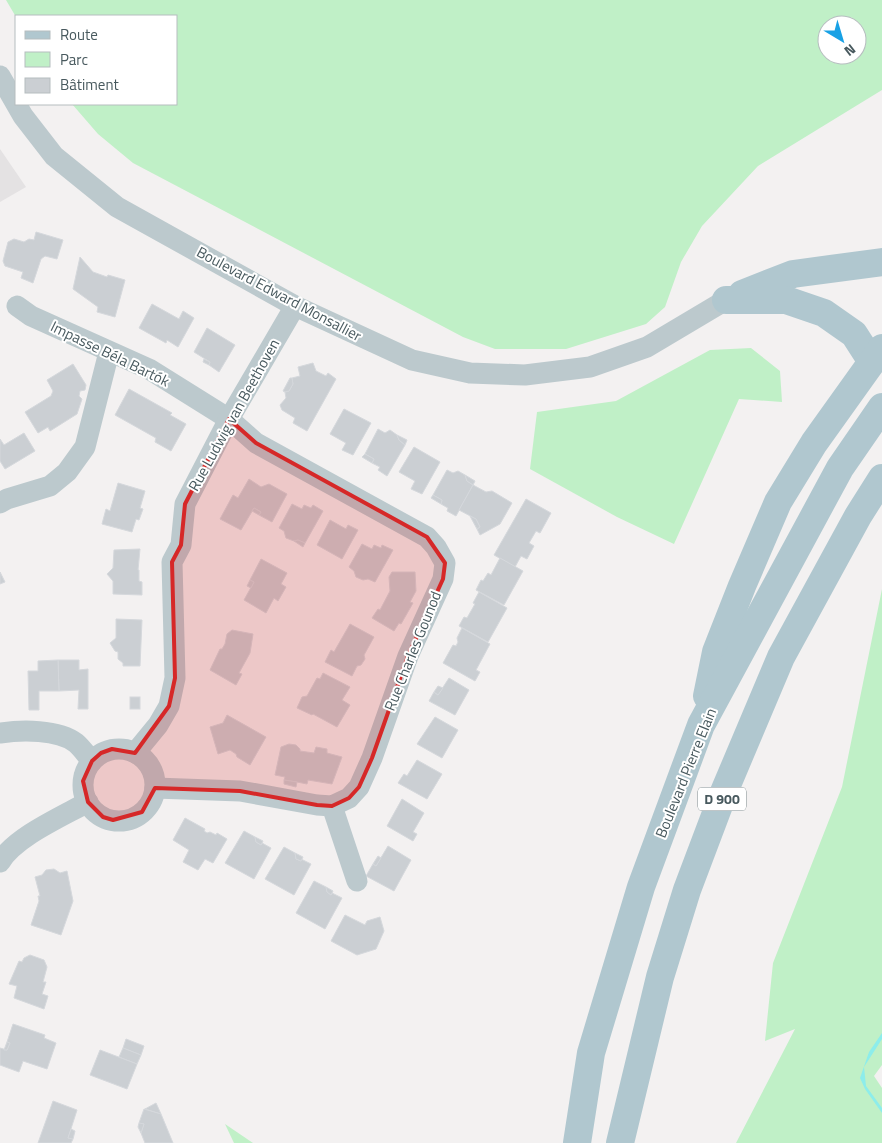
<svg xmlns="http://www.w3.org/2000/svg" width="882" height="1143" viewBox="0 0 882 1143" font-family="'Titillium Web',sans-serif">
	<rect width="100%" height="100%" fill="#f3f1f1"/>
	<polygon fill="#e4e2e3" points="0,149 26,187 0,202"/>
	<g fill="#c0f0c7" fill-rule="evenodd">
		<path d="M6,0H882V90L758,166L702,226L681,262L665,307L646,324L566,349H495L463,337L133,163L98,134L72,104H176V16L16,17ZM827,25H857V55H827Z"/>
		<polygon points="751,348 780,371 782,402 739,399 674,544 617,517 530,469 537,412 616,401 710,350"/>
		<polygon points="882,589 882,1065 874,1076 882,1088 882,1143 736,1143 795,1029 765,1041 773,963 842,787"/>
		<polygon points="225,1124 253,1143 234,1143"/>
	</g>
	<polygon fill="#8dedeb" points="882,1033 882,1039 864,1067 866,1086 882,1108 882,1113 865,1089 860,1078 869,1052"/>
	<g fill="#cbcfd3" stroke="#d5d8dc">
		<polygon points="36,232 63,240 57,259 45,256 41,259 33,283 21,278 23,272 5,266 3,261 8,242 14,239 24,242 29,239 34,240"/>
		<polygon points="80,257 93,272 107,277 108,275 125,280 115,317 97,312 98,307 73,289"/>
		<polygon points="152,304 179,319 183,311 194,318 178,347 167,340 166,343 139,328"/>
		<polygon points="207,328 235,345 219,372 209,365 210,362 194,352"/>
		<polygon points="204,359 210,362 209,365 203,362"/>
		<polygon points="313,363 316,371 326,376 328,373 336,379 307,431 293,423 295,418 282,410 280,405 286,398 285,392 289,391 293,384 292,378 300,376 298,367"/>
		<polygon points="73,364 86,385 85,390 80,391 79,396 82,399 77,414 50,431 48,427 38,433 25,412 51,396 53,391 47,380"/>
		<polygon points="290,378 292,378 293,384 289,391 285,392 283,391"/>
		<polygon points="129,389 172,413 170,415 186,424 171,451 155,442 156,438 115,415"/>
		<polygon points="344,409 371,423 353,455 342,450 346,443 330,434"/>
		<polygon points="378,429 385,433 390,430 397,435 399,440 405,445 387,476 378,470 380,467 372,463 374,459 365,454"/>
		<polygon points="24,433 35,451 5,469 0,461 0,439 4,445"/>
		<polygon points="397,435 407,440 405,445 399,440"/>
		<polygon points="414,447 440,462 422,494 411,489 415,481 399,472"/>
		<polygon points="365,454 374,459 372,463 362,457"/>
		<polygon points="447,470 453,473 458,471 465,475 467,481 473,485 456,516 447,511 448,508 441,504 442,500 433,495"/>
		<polygon points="465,475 475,481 473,485 467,481"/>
		<polygon points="249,479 261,487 269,484 287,494 272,522 259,515 261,512 254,508 241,530 220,519 233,495 238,498"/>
		<polygon points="118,483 145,491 140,508 143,509 139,520 136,519 132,532 102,524 106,509 110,511"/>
		<polygon points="473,485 486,492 492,491 512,503 500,524 480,535 477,529 480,527 476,519 459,510"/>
		<polygon points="433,495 442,500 441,504 431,498"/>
		<polygon points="526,499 551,513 540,533 536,531 529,543 534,546 527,559 521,556 515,567 494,555"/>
		<polygon points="292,504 302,509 304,505 311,508 313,505 323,511 305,543 298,540 294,541 286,538 284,531 279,528"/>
		<polygon points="254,508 261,512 259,515 252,511"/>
		<polygon points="470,516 476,519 480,527 477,529"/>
		<polygon points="330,520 346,529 348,525 358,530 342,559 317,545"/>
		<polygon points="298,540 305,543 303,547 294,541"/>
		<polygon points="362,544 372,549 374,545 381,548 382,545 393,550 375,582 368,579 363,580 356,577 354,571 349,567"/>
		<polygon points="140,549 138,570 139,570 139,581 142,582 142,595 113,594 113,581 107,574 113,568 114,550"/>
		<polygon points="500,558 523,571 504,605 476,590 481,580 483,581 488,573 491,575"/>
		<polygon points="261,559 287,573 281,584 286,587 278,601 274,598 266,613 244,600 254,582 250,580"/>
		<polygon points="0,572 5,582 0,584"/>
		<polygon points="392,572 415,572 416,591 410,602 413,603 401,624 399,623 394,631 372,618 378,609 380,610 390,591 389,577"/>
		<polygon points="250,580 254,582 251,588 247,586"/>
		<polygon points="479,592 507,608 488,642 459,626 464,617 467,618 475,604 473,603"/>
		<polygon points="116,619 142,620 140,666 123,666 123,663 118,659 118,652 115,651 110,643 116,638"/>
		<polygon points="350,624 374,637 364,655 365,659 361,665 357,666 352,676 325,662 331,650 334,652"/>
		<polygon points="462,628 490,644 476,670 480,672 475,681 443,663 453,645 456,646 458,642 457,638"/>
		<polygon points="232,630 253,634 250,653 239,673 242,674 236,685 210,670 220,649 222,649 225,644 227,634"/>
		<polygon points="58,660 79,660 79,670 88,669 88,709 78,709 79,690 59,691"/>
		<polygon points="58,660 59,691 39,691 39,710 29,710 28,671 38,671 38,661"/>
		<polygon points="323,673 350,687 342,700 350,705 337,727 313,714 312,715 297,708 302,697 307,696 317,678 320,679"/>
		<polygon points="449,678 469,690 455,715 429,701 434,692 438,695"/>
		<polygon points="438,686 443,688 438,695 434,692"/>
		<rect x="130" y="697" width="10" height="12"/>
		<polygon points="227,715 266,737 250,765 237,757 236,754 230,750 218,754 210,727 223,723"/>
		<polygon points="435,717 458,730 442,758 417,744"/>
		<polygon points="289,744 296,745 300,749 300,751 314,753 316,747 327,749 327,753 342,757 332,784 308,780 307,784 297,782 284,780 285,777 275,775 281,747"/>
		<polygon points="417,760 442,774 427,799 398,783 404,774 407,776"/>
		<polygon points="284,780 297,782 296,787 284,784"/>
		<polygon points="402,799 424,813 413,832 417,834 413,841 387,826"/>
		<polygon points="185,818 205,829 204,831 207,833 210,832 216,835 217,833 227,839 213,863 205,859 198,870 183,862 189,850 173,840"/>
		<polygon points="244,831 255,837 256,842 261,845 262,843 271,848 254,879 225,863"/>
		<polygon points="255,837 263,841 261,845 256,842"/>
		<polygon points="388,846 411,860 394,891 366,876 373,864 376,866"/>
		<polygon points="284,847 295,853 296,859 301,861 301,859 311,864 294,895 265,879"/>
		<polygon points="295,853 303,857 301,861 296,859"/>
		<polygon points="378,856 381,858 376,866 373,864"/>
		<polygon points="54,869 60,873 67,871 73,901 61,935 31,925 39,901 38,896 40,896 35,877 42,875 46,870"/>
		<polygon points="314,881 326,887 327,892 331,895 332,893 342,898 325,929 296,913"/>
		<polygon points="326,887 333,891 331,895 327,892"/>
		<polygon points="345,915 365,925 367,921 380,917 384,931 376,949 357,955 331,941"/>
		<polygon points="30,955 44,960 47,967 43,982 46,982 42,994 48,996 44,1009 14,998 17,986 9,984 19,961 22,962 24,958"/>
		<polygon points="13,1024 45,1035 44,1038 56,1043 47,1069 23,1061 19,1072 0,1065 0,1048 7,1050 10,1043 7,1042"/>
		<polygon points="126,1039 144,1046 141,1055 123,1048"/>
		<polygon points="7,1042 10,1043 7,1050 4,1050"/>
		<polygon points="123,1048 141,1055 137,1064 119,1057"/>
		<polygon points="100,1050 137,1064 127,1089 90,1075"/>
		<polygon points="53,1101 77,1110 68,1138 73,1139 71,1143 38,1143"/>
		<polygon points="156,1103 161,1114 145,1109"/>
		<polygon points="144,1109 161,1114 173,1143 145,1143 141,1133 144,1124 139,1123"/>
		<polygon points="139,1123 144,1124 141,1133 138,1127"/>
		<polygon points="71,1129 75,1131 73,1139 68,1138"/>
	</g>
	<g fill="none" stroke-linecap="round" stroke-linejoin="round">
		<g stroke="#bcc9cd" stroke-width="21">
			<polyline points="0,76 23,116 54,156 117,207 295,306 412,360 470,373 525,375 590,367 647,347 726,300"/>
			<polyline points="17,306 31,316 149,369 229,419 256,443 427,537 436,547 445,563 443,579 408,656 372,758 359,787 349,798 332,806 317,805 240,791 155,788"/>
			<polyline points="0,503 7,499 50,486 67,472 85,447 109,352"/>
			<path d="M0,733C21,730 58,729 76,743C82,748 87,756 92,761"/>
			<circle cx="119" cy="785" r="36"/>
			<polyline points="135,753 158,725 169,706 175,678 172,562 181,545 185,504 229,419 295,306"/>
			<polyline points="332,806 357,881"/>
			<path d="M0,862C15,837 61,817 88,802"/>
		</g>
		<g stroke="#b0c7cf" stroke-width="28">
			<polyline points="742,294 793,274 882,262"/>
			<polyline points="726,300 786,300 824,313 854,334 872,362"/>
			<polyline points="707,696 716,652 742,586 778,502 814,443 882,348"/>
			<polyline points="577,1143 591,1053 641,887 701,725 840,468 882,407"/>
			<polyline points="620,1143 660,977 687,890 724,792 781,657 858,516 882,478"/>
		</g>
	</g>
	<path fill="#d62828" fill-opacity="0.2" stroke="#d62828" stroke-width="4" stroke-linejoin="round" d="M229,419L256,443L427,537L445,563L443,579L408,656L372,758L359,787L349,798L332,806L317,805L240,791L155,788L142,812L113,820L103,817L88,802L83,781L92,761L101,753L112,749L135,753L169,706L175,678L172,562L181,545L185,504Z"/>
	<g text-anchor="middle" stroke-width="4" stroke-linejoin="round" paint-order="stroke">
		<rect fill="#fff" stroke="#7f8b8e" stroke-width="1" x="698" y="787.5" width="48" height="23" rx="4"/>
		<g font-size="14" font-weight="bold" fill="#48595e">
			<text x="722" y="804">D 900</text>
		</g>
		<g font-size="15" fill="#48595e" stroke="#fff">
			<text transform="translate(279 294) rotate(28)" y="5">Boulevard Edward Monsallier</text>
			<text transform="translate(110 354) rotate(26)" y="5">Impasse Béla Bartók</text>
			<text transform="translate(234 415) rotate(-61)" y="5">Rue Ludwig van Beethoven</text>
			<text transform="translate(413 651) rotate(-68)" y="5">Rue Charles Gounod</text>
			<text transform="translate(686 773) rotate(-68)" y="5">Boulevard Pierre Elain</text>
		</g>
	</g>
	<rect x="15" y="15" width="162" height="90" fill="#ffffff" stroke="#b6bdbf"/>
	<rect x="25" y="31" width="25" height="8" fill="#b0c7cf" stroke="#b6bdbf"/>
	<text x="60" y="40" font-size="15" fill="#48595e">Route</text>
	<rect x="25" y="52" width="25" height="15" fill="#c0f0c7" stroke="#b6bdbf"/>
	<text x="60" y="65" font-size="15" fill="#48595e">Parc</text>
	<rect x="25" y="78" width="25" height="15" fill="#cbcfd3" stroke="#b6bdbf"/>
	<text x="60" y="90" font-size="15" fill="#48595e">Bâtiment</text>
	<g transform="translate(842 40) rotate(142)"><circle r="24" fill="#ffffff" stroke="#b6bdbf"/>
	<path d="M0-4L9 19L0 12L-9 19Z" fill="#18a1e5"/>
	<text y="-8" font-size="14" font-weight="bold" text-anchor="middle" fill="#48595e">N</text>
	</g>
</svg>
